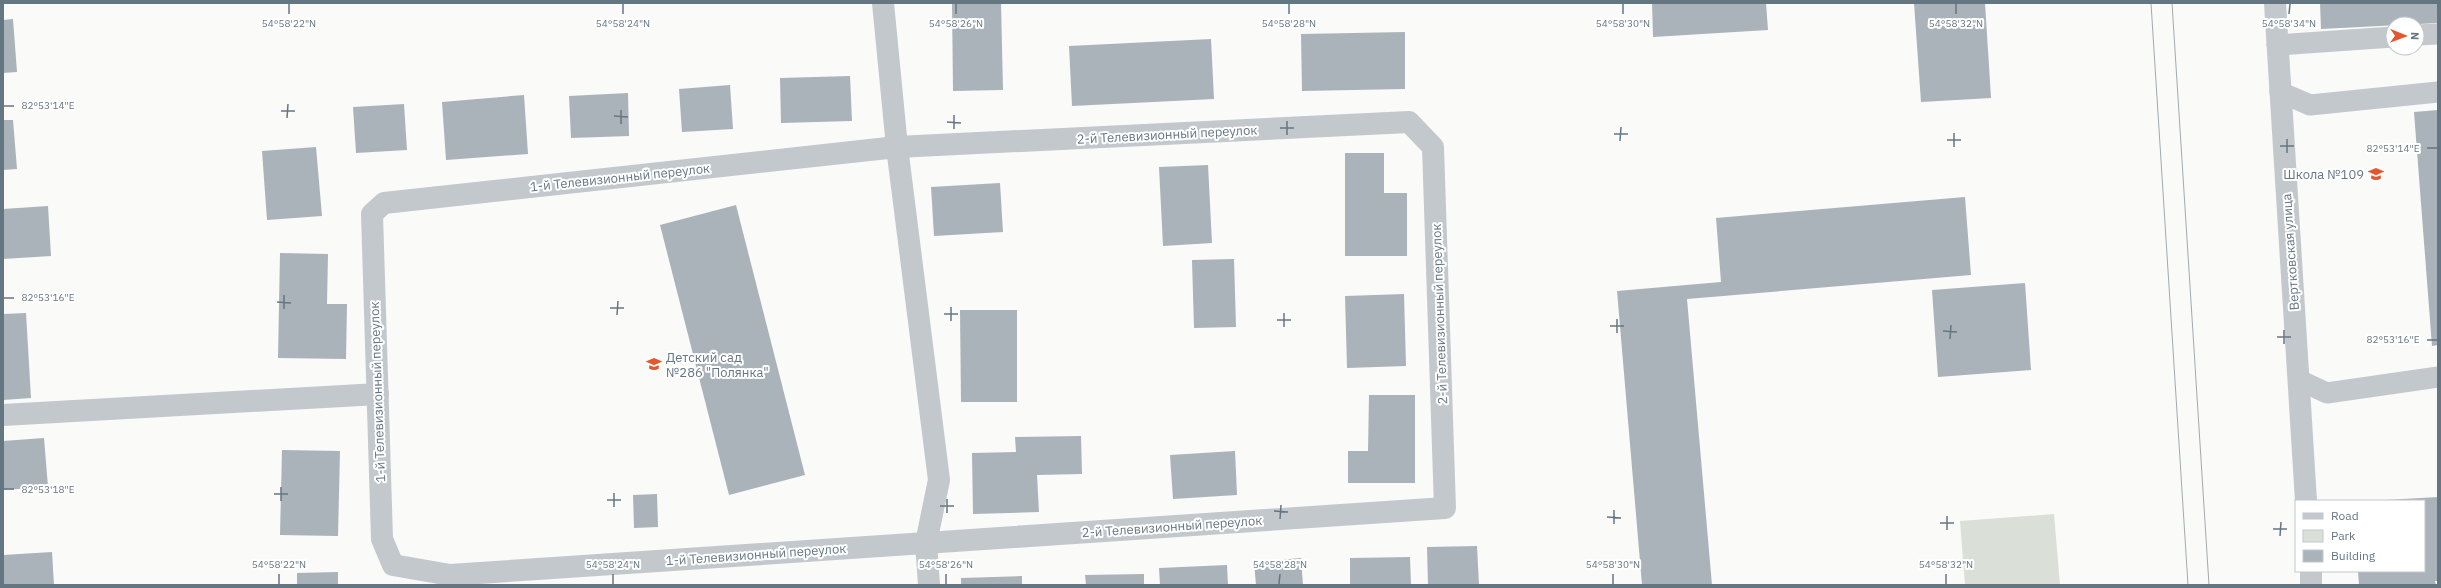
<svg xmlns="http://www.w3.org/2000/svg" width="2441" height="588" viewBox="0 0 2441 588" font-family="'IBM Plex Sans',sans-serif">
	<rect width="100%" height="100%" fill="#fafaf8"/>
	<polygon fill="#dadfd7" points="2054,514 2060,585 1965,585 1960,521"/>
	<g fill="#aab3b9">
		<polygon points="952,3 1001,3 1003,90 953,91"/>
		<polygon points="1652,3 1766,3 1768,30 1653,37"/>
		<polygon points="1914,3 1985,3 1991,98 1921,102"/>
		<polygon points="2320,3 2438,3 2438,23 2321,29"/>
		<polygon points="13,19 17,72 3,73 3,20"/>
		<polygon points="1405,32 1405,89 1302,91 1301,34"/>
		<polygon points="1211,39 1214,99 1072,106 1069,46"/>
		<polygon points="850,76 852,121 781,123 780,78"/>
		<polygon points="730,85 733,129 682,132 679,89"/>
		<polygon points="628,93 629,136 571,138 569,96"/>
		<polygon points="524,95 528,154 446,160 442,102"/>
		<polygon points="404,104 407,150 356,153 353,107"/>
		<polygon points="2438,110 2438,345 2432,346 2414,112"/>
		<polygon points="3,120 13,120 17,169 3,170"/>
		<polygon points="316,147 322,216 267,220 262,151"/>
		<polygon points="1345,153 1384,153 1384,193 1407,193 1407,256 1345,256"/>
		<polygon points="1208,165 1212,243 1163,246 1159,167"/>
		<polygon points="1000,183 1003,232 934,236 931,187"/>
		<polygon points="1965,197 1971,275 1687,299 1712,585 1642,585 1617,291 1721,282 1716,218"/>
		<polygon points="736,205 805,475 729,495 660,225"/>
		<polygon points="48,206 51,256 3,259 3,209"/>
		<polygon points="280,253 328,254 327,304 347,304 346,359 278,358"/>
		<polygon points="1234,259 1236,327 1194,328 1192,260"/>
		<polygon points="2025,283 2031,370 1938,377 1932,290"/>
		<polygon points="1404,294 1406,366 1347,368 1345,296"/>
		<polygon points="960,310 1017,310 1017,402 961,402"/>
		<polygon points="26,313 31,398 3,400 3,314"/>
		<polygon points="1369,395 1415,395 1415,483 1348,483 1348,451 1368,451"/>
		<polygon points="1081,436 1082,474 1037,475 1039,512 973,514 972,453 1016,452 1015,437"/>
		<polygon points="44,438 48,487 3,490 3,441"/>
		<polygon points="282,450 340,451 338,536 280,535"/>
		<polygon points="1235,451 1237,495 1173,499 1170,455"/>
		<polygon points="657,494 658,527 634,528 633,495"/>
		<polygon points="2438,497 2438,581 2435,581 2436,585 2359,585 2358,571 2424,571 2424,501 2385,500"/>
		<polygon points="1477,546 1479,585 1428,585 1427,547"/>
		<polygon points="52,552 54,585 3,585 3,555"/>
		<polygon points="1410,557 1411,585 1350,585 1350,558"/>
		<polygon points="1301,558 1303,585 1256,585 1254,562"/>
		<polygon points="1227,565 1228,585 1160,585 1159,568"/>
		<polygon points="338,572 338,585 297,585 297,573"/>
		<polygon points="1144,574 1144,585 1086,585 1085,575"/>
		<polygon points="1022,576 1022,585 961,585 961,578"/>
	</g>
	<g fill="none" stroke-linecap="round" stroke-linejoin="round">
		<g stroke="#c3c8cc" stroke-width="21">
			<polyline points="2417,35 2438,34"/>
			<polyline points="2277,45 2393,37"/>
			<polyline points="2280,92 2310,105 2438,92"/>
			<polyline points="2299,380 2327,393 2438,377"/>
		</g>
		<g stroke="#c3c8cc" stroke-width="22">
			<polyline points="883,3 897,147 939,480 926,543 929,585"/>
			<polygon points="1409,122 1433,147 1445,508 450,575 393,565 382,539 372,214 384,203 897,147"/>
			<polyline points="3,415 378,394"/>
		</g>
		<g stroke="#c3c8cc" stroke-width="22">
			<polyline points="2275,3 2306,501"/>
			<polyline points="2311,571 2311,585"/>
		</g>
		<g stroke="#a2aab0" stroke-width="1">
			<polyline points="2151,3 2188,585"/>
			<polyline points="2172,3 2209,585"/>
		</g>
	</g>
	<path fill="none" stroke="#657683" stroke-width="1.5" d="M289,14V4M623,14V4M956,14V4M1289,14V4M1623,14V4M1956,14V4M2289,14L2290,4M4,106H14M281,111H295M614,116L628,117M287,118L288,104M947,122L961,123M621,124V110M1280,128H1294M954,129V115M1614,134H1628M1287,135V121M1947,140H1961M1620,141L1621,127M2280,146H2294M1954,147V133M2427,148H2437M2287,153V139M4,298H14M277,302L291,303M610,308H624M284,309V295M944,314H958M617,315L618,301M1277,320H1291M951,321V307M1610,326H1624M1284,327V313M1943,331L1957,332M1617,333V319M2277,337H2291M1950,339L1951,325M2427,340H2437M2284,344V330M4,489H14M274,494H288M607,500H621M281,501V487M940,506H954M614,507V493M1274,511L1288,512M947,513V499M1607,517L1621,518M1280,519L1281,505M1940,523H1954M1614,524V510M2273,529H2287M1947,530V516M2280,536L2281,522M279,584V574M613,584V574M946,584V574M1279,584L1280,574M1613,584V574M1946,584V574"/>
	<defs>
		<g id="school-bare" transform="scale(1.2)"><path d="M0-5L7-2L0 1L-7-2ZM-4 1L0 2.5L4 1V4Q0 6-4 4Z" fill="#e4572e" stroke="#fff" stroke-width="2.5" paint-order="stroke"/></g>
	</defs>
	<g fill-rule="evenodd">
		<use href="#school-bare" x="2376" y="174"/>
		<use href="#school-bare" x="654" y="364"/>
	</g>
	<g text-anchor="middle" stroke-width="4" stroke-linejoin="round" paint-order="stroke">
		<g font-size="13" fill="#657683" stroke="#fff">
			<text transform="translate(1167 134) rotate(-3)" y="5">2-й Телевизионный переулок</text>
			<text transform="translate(620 177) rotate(-6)" y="5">1-й Телевизионный переулок</text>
			<text transform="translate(2290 252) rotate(-94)" y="5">Вертковская улица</text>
			<text transform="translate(1439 314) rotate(-92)" y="5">2-й Телевизионный переулок</text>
			<text transform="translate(377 392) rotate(-92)" y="5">1-й Телевизионный переулок</text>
			<text transform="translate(1172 526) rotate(-4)" y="5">2-й Телевизионный переулок</text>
			<text transform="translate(756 554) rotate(-4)" y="5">1-й Телевизионный переулок</text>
		</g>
		<g font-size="13" fill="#657683" stroke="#fff" text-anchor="end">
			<text x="2364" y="179">Школа №109</text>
			<text x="666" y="362" text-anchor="start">Детский сад<tspan x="666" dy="15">№286 "Полянка"</tspan></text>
		</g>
	</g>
	<g font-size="10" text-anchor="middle" fill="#657683" stroke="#fff" stroke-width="4" stroke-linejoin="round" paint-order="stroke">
		<text x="289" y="27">54°58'22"N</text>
		<text x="623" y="27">54°58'24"N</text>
		<text x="956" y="27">54°58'26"N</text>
		<text x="1289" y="27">54°58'28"N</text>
		<text x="1623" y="27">54°58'30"N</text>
		<text x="1956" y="27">54°58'32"N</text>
		<text x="2289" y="27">54°58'34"N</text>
		<text x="48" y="109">82°53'14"E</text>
		<text x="2393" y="152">82°53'14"E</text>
		<text x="48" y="301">82°53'16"E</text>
		<text x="2393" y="343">82°53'16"E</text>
		<text x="48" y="493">82°53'18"E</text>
		<text x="279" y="568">54°58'22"N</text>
		<text x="613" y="568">54°58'24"N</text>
		<text x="946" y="568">54°58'26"N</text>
		<text x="1280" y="568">54°58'28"N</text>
		<text x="1613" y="568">54°58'30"N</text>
		<text x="1946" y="568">54°58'32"N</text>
	</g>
	<rect width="2441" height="588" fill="none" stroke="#657683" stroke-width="8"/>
	<rect x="2295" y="500" width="130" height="72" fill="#ffffff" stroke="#c1c8cd"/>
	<rect x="2303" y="513" width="20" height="6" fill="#c3c8cc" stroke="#c1c8cd"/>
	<text x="2331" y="520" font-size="12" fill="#657683">Road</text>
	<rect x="2303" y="530" width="20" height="12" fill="#dadfd7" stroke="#c1c8cd"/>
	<text x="2331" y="540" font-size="12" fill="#657683">Park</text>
	<rect x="2303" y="550" width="20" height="12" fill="#aab3b9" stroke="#c1c8cd"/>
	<text x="2331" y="560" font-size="12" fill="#657683">Building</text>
	<g transform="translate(2405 36) rotate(91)"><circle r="19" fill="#ffffff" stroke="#c1c8cd"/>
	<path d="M0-3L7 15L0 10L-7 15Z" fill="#e4572e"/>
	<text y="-6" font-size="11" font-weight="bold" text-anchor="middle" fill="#657683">N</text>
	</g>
</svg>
